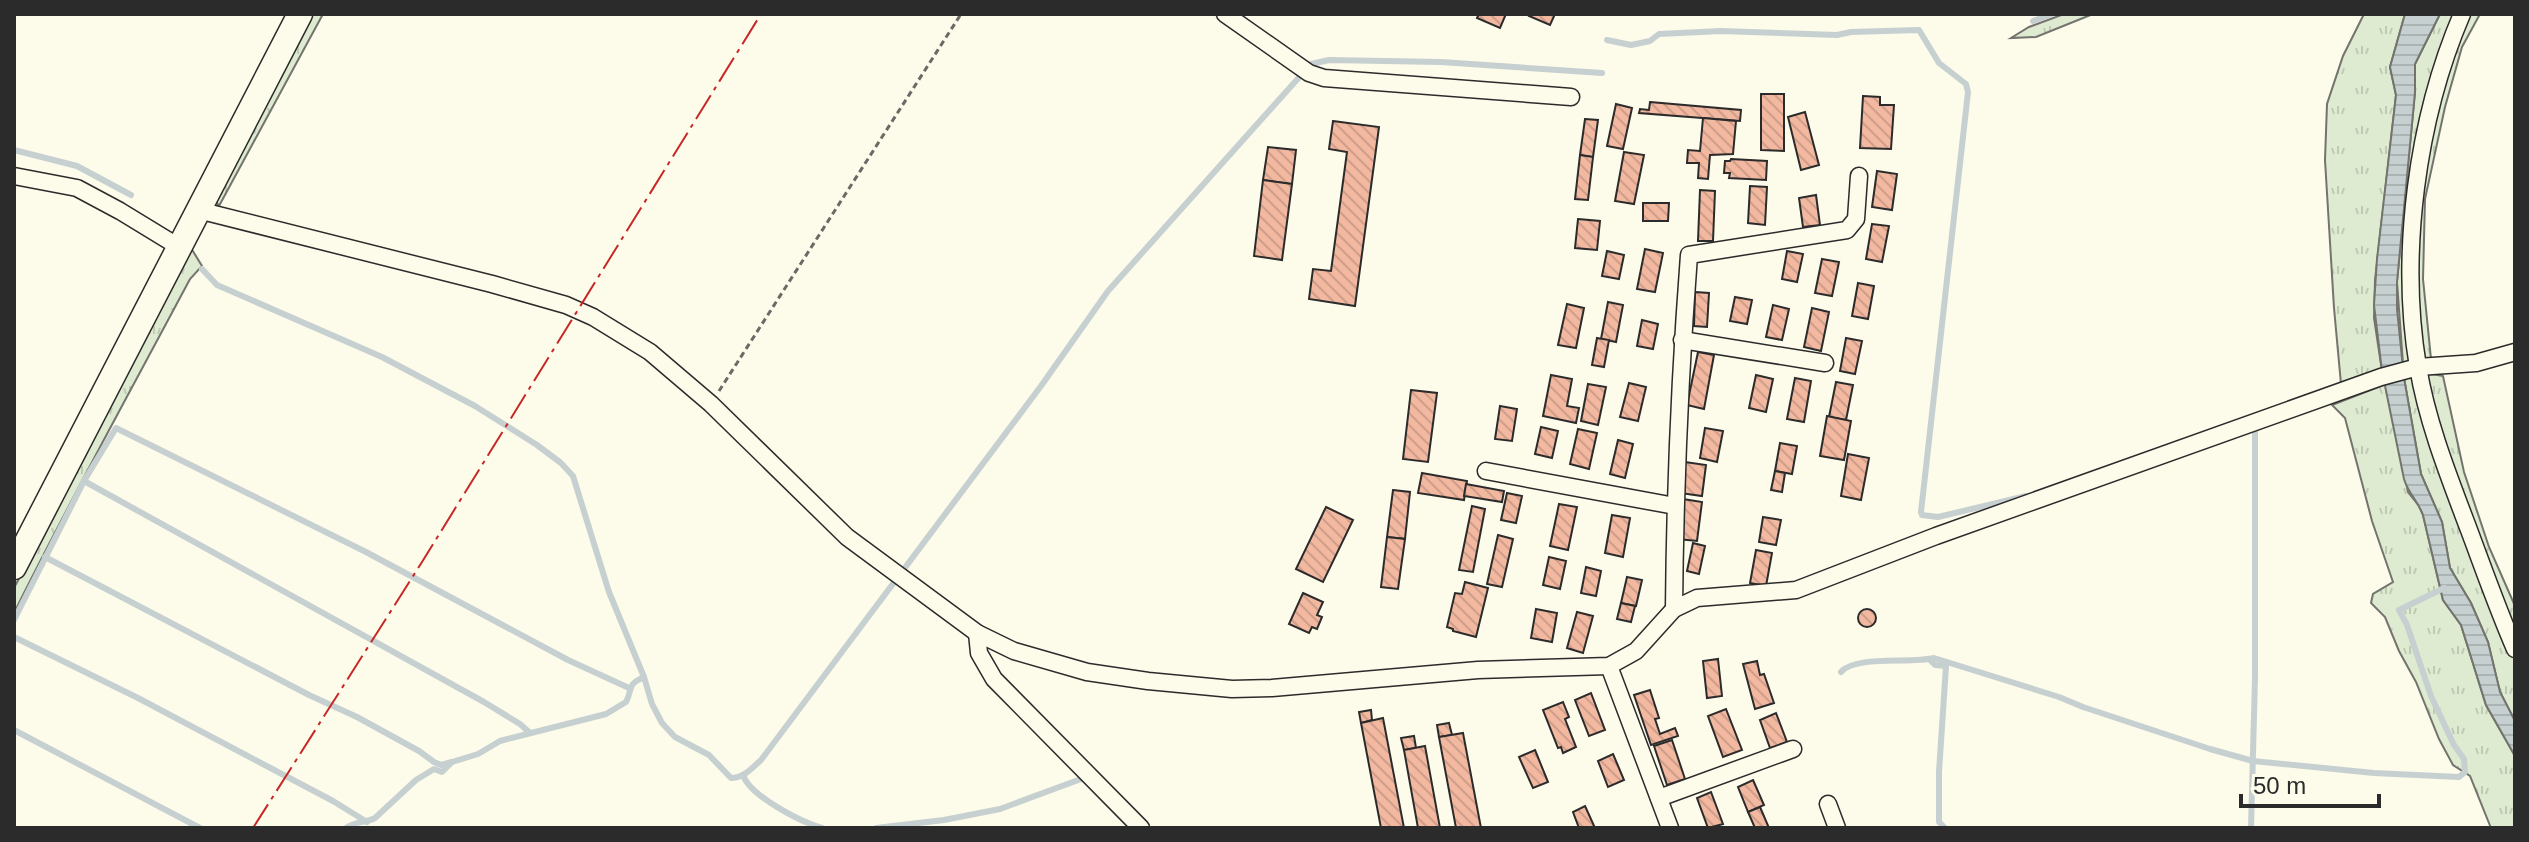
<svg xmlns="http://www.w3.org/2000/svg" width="2529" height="842" viewBox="0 0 2529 842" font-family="Helvetica,sans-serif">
	<defs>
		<pattern id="grass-tufts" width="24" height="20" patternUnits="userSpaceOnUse" patternTransform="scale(2)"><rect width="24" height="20" fill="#deebd1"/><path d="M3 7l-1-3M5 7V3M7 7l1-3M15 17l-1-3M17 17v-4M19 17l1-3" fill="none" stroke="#bfcab4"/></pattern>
		<pattern id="water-rules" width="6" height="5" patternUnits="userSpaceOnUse" patternTransform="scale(2)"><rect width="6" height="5" fill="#c7d0d0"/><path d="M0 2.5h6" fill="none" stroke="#abb3b3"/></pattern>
		<pattern id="building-back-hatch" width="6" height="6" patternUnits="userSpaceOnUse" patternTransform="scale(2)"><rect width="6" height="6" fill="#f2b8a0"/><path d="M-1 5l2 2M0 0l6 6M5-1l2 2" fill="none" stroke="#d09e8a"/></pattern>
	</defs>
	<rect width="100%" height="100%" fill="#fdfbea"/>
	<g fill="url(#grass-tufts)" stroke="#74746e" stroke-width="2">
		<polygon points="311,14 323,14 219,206 214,198"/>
		<polygon points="2064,14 2093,14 2036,37 2011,38 2029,27"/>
		<polygon points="2364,14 2405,14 2390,67 2396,95 2375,280 2374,318 2382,371 2341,384 2334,308 2325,160 2327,104 2343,56"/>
		<polygon points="2440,14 2480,14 2462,47 2445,107 2425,199 2423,279 2431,359 2403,364 2397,282 2415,92 2415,64"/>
		<path d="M191,248L202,266L190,279C131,390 70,500 14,613V588Z"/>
		<polygon points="2432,374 2443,376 2464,472 2489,547 2515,606 2515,721 2500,692 2488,642 2471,603 2450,568 2442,522 2421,474 2404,378"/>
		<polygon points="2386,384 2408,492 2419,506 2423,515 2443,600 2461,625 2486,705 2515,756 2515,828 2491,828 2470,776 2453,765 2439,739 2416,682 2399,651 2385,617 2371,603 2373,594 2393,582 2372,521 2345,418 2332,405"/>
	</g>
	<path fill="url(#water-rules)" stroke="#74746e" stroke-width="2" d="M2405,14H2440L2415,64V92L2397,282V309L2404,378L2421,474L2442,522L2450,568L2471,603L2488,642L2500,692L2515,721V756L2486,705L2461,625L2443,600L2423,515C2418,501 2408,493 2404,479L2382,371L2374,305L2377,259L2396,95L2390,67Z"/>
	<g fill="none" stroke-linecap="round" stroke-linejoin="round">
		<g stroke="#c7d0d0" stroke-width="6">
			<polyline points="2033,21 2052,14"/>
			<polyline points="1607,40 1631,45 1650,41 1659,34 1721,31 1837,35 1851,32 1919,30 1939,63 1966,84 1968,92 1921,512 1922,515 1938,517 2026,496"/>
			<polyline points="14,150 77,166 131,195"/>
			<path d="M202,269L217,285L382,357L475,406L537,445L561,463L573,476L609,592L644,677L652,704L662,723L675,737L709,755L731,778C744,778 752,768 761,760L1041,386L1108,291L1311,64L1329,60L1441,62L1602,73"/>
			<polyline points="84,481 484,702 520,724 530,733"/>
			<polyline points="45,557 309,695 357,717 419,751 434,762 441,765 452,762"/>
			<polyline points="14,620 84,481 116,428 366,552 568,660 629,688"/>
			<polyline points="14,637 138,698 333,801 367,822"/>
			<polyline points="1929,659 1935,665 1946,666 1939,772 1939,822 1945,828"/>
			<path d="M1841,672C1855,655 1911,664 1934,658L2059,697L2083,707L2210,749L2253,761L2374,773L2459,777L2465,772L2464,759L2454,745L2431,696L2407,625L2399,610L2444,588"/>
			<polyline points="14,730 200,828"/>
			<path d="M743,775C750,796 801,822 822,828"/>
			<path d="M346,828C356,821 365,823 375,818L416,780L434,769L442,772L452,762L478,754L500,741L606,714L626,702C633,689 626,685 644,677"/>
			<polyline points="876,828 944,820 1000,809 1081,779"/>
			<polyline points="2251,828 2255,678 2255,429"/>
		</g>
	</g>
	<g fill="url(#building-back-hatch)" stroke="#2b2b2b" stroke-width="2">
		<polygon points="1479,14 1506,14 1500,28 1477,18"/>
		<polygon points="1530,14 1555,14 1550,25 1529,16"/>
		<polygon points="1761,94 1784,94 1784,151 1761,150"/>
		<polygon points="1863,96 1880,97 1880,105 1894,105 1891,149 1860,148"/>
		<polygon points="1650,102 1741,110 1740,121 1639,113 1640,109 1649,110"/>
		<polygon points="1616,104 1632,108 1623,149 1607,146"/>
		<polygon points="1805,112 1819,165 1801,170 1788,117"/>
		<polygon points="1703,118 1736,121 1733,154 1710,155 1708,179 1698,178 1699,163 1687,163 1688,150 1700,151"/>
		<polygon points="1585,119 1598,120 1593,157 1580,155"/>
		<polygon points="1333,121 1379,127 1355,306 1309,299 1313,269 1331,271 1347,152 1329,149"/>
		<polygon points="1268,147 1296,150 1292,184 1263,180"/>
		<polygon points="1624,152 1644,155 1634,204 1615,201"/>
		<polygon points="1580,155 1593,157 1588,200 1575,199"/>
		<polygon points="1731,159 1767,161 1766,180 1729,178 1730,173 1724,173 1725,161 1730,161"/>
		<polygon points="1877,171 1897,174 1892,210 1872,207"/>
		<polygon points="1263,180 1292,184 1282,260 1254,256"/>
		<polygon points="1750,186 1767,187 1765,225 1748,223"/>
		<polygon points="1700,190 1715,191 1713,241 1698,241"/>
		<polygon points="1816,195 1820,225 1803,227 1799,198"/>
		<polygon points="1643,203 1669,203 1668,221 1643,221"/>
		<polygon points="1578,219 1600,221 1597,250 1575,248"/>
		<polygon points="1872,224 1889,226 1882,262 1866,259"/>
		<polygon points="1645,249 1663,253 1655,292 1637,289"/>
		<polygon points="1607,251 1624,255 1619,279 1602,276"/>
		<polygon points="1787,251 1803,254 1797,282 1782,279"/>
		<polygon points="1822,259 1839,262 1832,296 1815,293"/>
		<polygon points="1858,283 1874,286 1868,319 1852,316"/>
		<polygon points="1695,292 1709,293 1707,327 1694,326"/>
		<polygon points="1735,297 1752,300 1747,324 1730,321"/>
		<polygon points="1608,302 1623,305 1616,342 1601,339"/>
		<polygon points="1567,304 1584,308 1576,348 1558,345"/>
		<polygon points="1773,305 1789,309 1782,340 1766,337"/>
		<polygon points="1812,308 1829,312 1821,351 1804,347"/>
		<polygon points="1642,320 1658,324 1653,349 1637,346"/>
		<polygon points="1597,338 1609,340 1604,367 1592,365"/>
		<polygon points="1846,338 1862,341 1855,374 1840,371"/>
		<polygon points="1698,352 1714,355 1704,409 1687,405"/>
		<polygon points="1551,375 1572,379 1567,406 1579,408 1576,423 1543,416"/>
		<polygon points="1756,375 1773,379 1766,412 1749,408"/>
		<polygon points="1795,378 1811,381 1804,422 1787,419"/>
		<polygon points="1836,382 1853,385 1846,420 1829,417"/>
		<polygon points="1629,383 1646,387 1638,421 1620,417"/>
		<polygon points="1588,384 1606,387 1598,425 1581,421"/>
		<polygon points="1411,390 1437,393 1428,462 1403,459"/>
		<polygon points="1500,406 1517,409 1512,441 1495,439"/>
		<polygon points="1827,416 1851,421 1844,460 1820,456"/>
		<polygon points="1541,427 1558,431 1552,458 1535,454"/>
		<polygon points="1705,428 1723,431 1717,462 1700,458"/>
		<polygon points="1578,429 1597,433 1589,469 1570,464"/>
		<polygon points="1618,440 1633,444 1625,478 1610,474"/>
		<polygon points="1780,443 1797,446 1792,474 1775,471"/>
		<polygon points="1848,454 1869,458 1861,500 1841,496"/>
		<polygon points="1685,462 1706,465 1702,496 1680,493"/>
		<polygon points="1775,471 1785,473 1782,492 1771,490"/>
		<polygon points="1422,473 1467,481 1464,500 1418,493"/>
		<polygon points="1466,484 1504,491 1502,502 1464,496"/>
		<polygon points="1393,490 1410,492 1405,539 1387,537"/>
		<polygon points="1507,493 1522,496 1516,523 1501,520"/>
		<polygon points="1683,499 1702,502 1697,541 1678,539"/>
		<polygon points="1559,504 1577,507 1568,550 1550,546"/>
		<polygon points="1472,506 1485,509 1473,572 1459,570"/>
		<polygon points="1326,507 1353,520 1323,582 1296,569"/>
		<polygon points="1612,515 1630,518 1623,557 1605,553"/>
		<polygon points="1763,517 1781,520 1776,545 1759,542"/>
		<polygon points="1498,535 1513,539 1502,587 1487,584"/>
		<polygon points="1387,537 1405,539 1398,589 1381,587"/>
		<polygon points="1693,543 1705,546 1699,574 1687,571"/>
		<polygon points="1756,550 1772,553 1766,586 1750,583"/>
		<polygon points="1549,557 1566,561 1560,589 1543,585"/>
		<polygon points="1586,567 1601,571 1596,596 1581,593"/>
		<polygon points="1627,577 1642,580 1636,606 1621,603"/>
		<polygon points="1465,582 1488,588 1476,637 1453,631 1453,629 1447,627 1455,593 1462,594"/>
		<polygon points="1303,593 1323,602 1317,615 1322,617 1317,629 1312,627 1309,633 1289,624"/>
		<polygon points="1621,603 1635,606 1631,622 1617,619"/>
		<circle cx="1867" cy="618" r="9"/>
		<polygon points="1536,609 1557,613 1552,642 1531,638"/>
		<polygon points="1577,612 1593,616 1583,653 1567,648"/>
		<polygon points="1718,659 1722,696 1707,698 1703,661"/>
		<polygon points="1757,661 1760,675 1764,674 1774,703 1755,709 1743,664"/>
		<polygon points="1650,690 1659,718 1655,719 1660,734 1675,728 1678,736 1651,745 1634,695"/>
		<polygon points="1591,693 1605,730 1589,736 1575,700"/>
		<polygon points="1563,702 1569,717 1565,719 1576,747 1563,753 1561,747 1558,748 1543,710"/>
		<polygon points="1726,709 1742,750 1723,757 1708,716"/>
		<polygon points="1371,710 1372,720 1361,723 1359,712"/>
		<polygon points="1776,713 1787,742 1770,748 1760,720"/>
		<polygon points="1383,718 1404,828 1381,828 1361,723"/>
		<polygon points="1449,723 1452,735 1439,737 1437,725"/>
		<polygon points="1463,733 1481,828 1456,828 1439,737"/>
		<polygon points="1414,736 1416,748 1404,750 1401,738"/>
		<polygon points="1672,740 1685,779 1667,785 1654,746"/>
		<polygon points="1425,746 1440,828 1418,828 1404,750"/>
		<polygon points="1535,750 1548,782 1533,788 1519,757"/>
		<polygon points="1613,754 1624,780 1608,787 1598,761"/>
		<polygon points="1753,780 1764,805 1748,812 1738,787"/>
		<polygon points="1711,792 1723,824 1708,828 1697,798"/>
		<polygon points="1585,806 1595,828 1579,828 1573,812"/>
		<polygon points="1760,807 1769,828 1755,828 1748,812"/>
	</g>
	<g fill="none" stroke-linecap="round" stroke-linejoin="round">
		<g stroke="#2b2b2b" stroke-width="19">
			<g id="street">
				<polyline points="1225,14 1309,73 1324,78 1571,97"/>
				<path d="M2462,14C2417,119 2399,254 2418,367C2427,422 2449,477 2469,530C2484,570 2498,610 2515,649"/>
				<polyline points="14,176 77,188 120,211 179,247"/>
				<polyline points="198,210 492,284 566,305 593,317 650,352 711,404 847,537 977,633 1014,651 1087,672 1148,681 1232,689 1272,688 1478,670 1609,666 1636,651 1674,609 1697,598 1796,590 1936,536 2381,377 2418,367 2476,363 2515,352"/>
				<polyline points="1682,340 1825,363"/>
				<polyline points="1486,471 1675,506"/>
				<path d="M1674,609C1675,491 1680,373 1689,255L1847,230L1856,219L1859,176"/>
				<polyline points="977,633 979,653 994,679 1141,828"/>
				<polyline points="1609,666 1670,828"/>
				<polyline points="1659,798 1793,749"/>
				<polyline points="1828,804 1837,828"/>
			</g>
		</g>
		<g stroke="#2b2b2b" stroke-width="27">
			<polyline id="secondary" points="14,567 300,14"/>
		</g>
		<polyline stroke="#6a6964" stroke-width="3" stroke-dasharray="6 4" stroke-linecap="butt" points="719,391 961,14"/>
		<use href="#street" stroke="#fdfbea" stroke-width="16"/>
		<use href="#secondary" stroke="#fdfbea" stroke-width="24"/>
		<polyline stroke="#c62828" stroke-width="2" stroke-dasharray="28 6 4 6" stroke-linecap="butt" points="253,828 422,562 761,14"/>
	</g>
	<rect width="2529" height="842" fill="none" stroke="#2b2b2b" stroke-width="32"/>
	<path d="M2241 794v12h138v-12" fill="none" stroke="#2b2b2b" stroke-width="4"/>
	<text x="2253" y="794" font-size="24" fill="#2b2b2b" stroke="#fdfbea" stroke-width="6" paint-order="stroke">50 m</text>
</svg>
